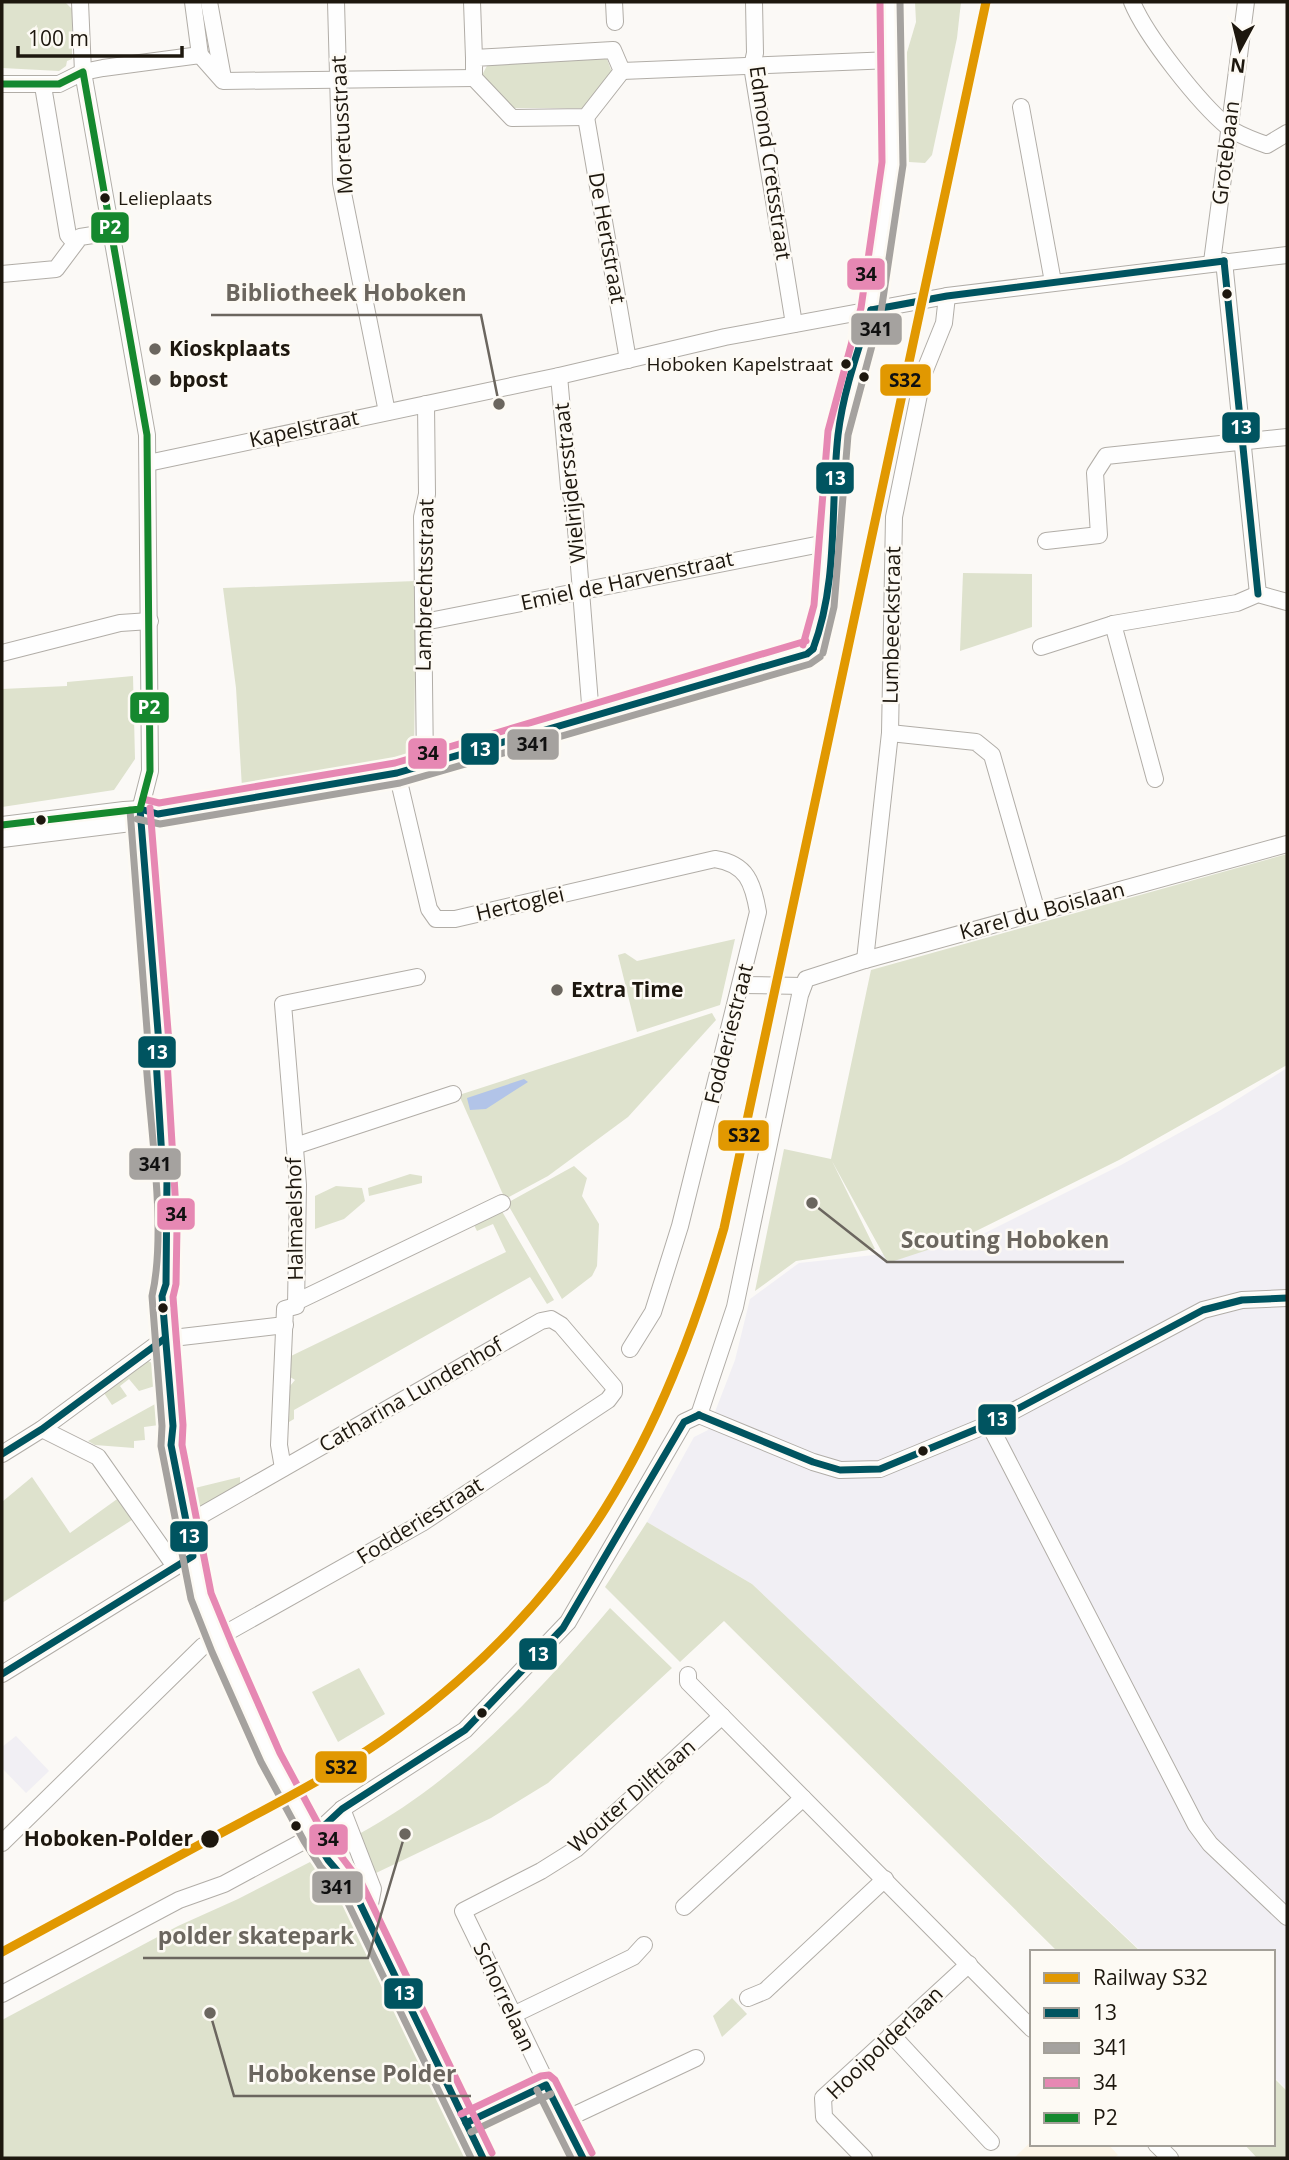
<svg xmlns="http://www.w3.org/2000/svg" width="1289" height="2160" viewBox="0 0 1289 2160" font-family="'Open Sans',sans-serif">
	<rect width="100%" height="100%" fill="#fbf9f6"/>
	<polygon fill="#fcf4e7" points="1032,2141 1032,2144 1108,2144 1118,2155 1114,2158 1014,2158"/>
	<g fill="#f1eff4">
		<polygon points="1287,1068 1287,2090 1273,2076 1273,1952 1142,1952 752,1584 647,1522 694,1437 708,1430 735,1360 750,1299 799,1263 959,1246 1121,1165 1219,1111"/>
		<polygon points="16,1736 49,1771 26,1793 2,1768 2,1747"/>
	</g>
	<g fill="#dee2cd">
		<polygon points="2,2 65,2 72,9 72,59 67,61 66,66 59,71 2,68"/>
		<polygon points="915,2 961,2 957,38 932,155 925,163 909,162 901,152 899,79 916,22"/>
		<polygon points="600,57 607,59 613,75 586,108 508,108 481,77 489,62"/>
		<polygon points="963,573 1032,574 1032,627 960,651"/>
		<polygon points="416,581 414,762 242,788 236,688 223,588"/>
		<polygon points="133,676 135,759 114,790 2,807 2,689 67,686 67,682"/>
		<polygon points="1287,854 1287,1065 1119,1160 958,1240 888,1263 832,1161 875,1249 796,1261 755,1291 784,1149 831,1159 871,970"/>
		<polygon points="735,939 720,1005 637,1032 618,955 625,953 637,961"/>
		<polygon points="712,1013 716,1020 628,1117 548,1176 505,1199 459,1095"/>
		<polygon points="574,1166 587,1178 582,1196 599,1224 597,1266 592,1276 562,1299 507,1203"/>
		<polygon points="410,1174 422,1176 422,1183 369,1196 368,1188"/>
		<polygon points="336,1186 362,1188 365,1201 344,1219 315,1229 315,1196"/>
		<polygon points="500,1208 554,1300 547,1304 530,1277 294,1410 294,1419 289,1422 290,1386 295,1380 290,1377 291,1356 506,1252 493,1224 477,1231 472,1221"/>
		<polygon points="148,1361 152,1363 155,1386 139,1391 129,1379 120,1386 127,1396 112,1405 104,1393"/>
		<polygon points="157,1403 159,1425 144,1427 145,1440 134,1441 134,1448 95,1445 88,1441"/>
		<polygon points="32,1477 70,1533 120,1497 135,1518 2,1603 2,1502"/>
		<polygon points="240,1477 240,1487 198,1510 195,1488"/>
		<polygon points="647,1522 752,1584 1141,1952 1058,1952 724,1621 680,1662 605,1587"/>
		<path d="M610,1608L672,1668L548,1783L491,1818L376,1873L359,1834C460,1779 537,1694 610,1608Z"/>
		<polygon points="359,1668 385,1714 338,1742 312,1692"/>
		<polygon points="310,1862 347,1897 476,2158 2,2158 2,2020 178,1926 238,1899"/>
		<polygon points="732,1998 747,2014 722,2037 713,2016"/>
		<polygon points="1273,2077 1287,2091 1287,2158 1257,2158 1244,2144 1273,2144"/>
	</g>
	<polygon fill="#b2c4e8" points="524,1079 528,1082 486,1109 470,1110 467,1098"/>
	<g fill="none" stroke-linecap="round" stroke-linejoin="round">
		<g stroke="#b1ada7" stroke-width="18">
			<g id="minor">
				<polyline points="193,2 200,55"/>
				<polyline points="209,2 223,78"/>
				<polyline points="336,2 341,183 387,412"/>
				<polyline points="472,2 474,58"/>
				<polyline points="614,2 615,22"/>
				<polyline points="754,2 755,53 752,66 794,324"/>
				<path d="M1132,2C1146,36 1199,103 1228,127C1239,136 1254,140 1267,145L1287,133"/>
				<polygon points="613,50 622,71 586,117 512,118 474,78 474,58"/>
				<polyline points="622,71 892,60"/>
				<polyline points="2,84 59,84 83,72 103,68 200,55 223,81 474,78"/>
				<polyline points="43,86 68,235 74,242"/>
				<polyline points="1021,107 1053,282"/>
				<polyline points="586,117 628,360"/>
				<polyline points="1224,261 1258,594"/>
				<polyline points="1212,262 1246,2"/>
				<polyline points="2,274 56,269 80,237 112,232"/>
				<polyline points="559,376 569,488 574,504 591,716"/>
				<polyline points="148,463 559,376 725,337 947,296 1287,255"/>
				<polyline points="1046,541 1099,535 1095,473 1106,456 1287,437"/>
				<polyline points="424,622 831,542"/>
				<polyline points="1113,624 1155,779"/>
				<polyline points="1041,647 1113,624 1237,603 1258,594 1287,602"/>
				<polyline points="2,653 120,623 150,621"/>
				<polyline points="890,733 976,742 992,755 1037,912"/>
				<polyline points="425,765 422,517 427,494 426,404"/>
				<path d="M397,773L429,909L436,919H455L715,859C747,864 753,883 758,912L680,1226L653,1312L630,1349"/>
				<path d="M140,809L159,1044L156,1059C160,1134 169,1208 166,1284L162,1296L173,1426L171,1445L201,1596L222,1648L271,1758L313,1836L328,1860L353,1889L483,2158"/>
				<polyline points="2,825 124,810 140,809 158,814 397,773 807,654 818,638 824,606 838,433 871,310 886,217 893,139 890,2"/>
				<polyline points="2,839 131,823 138,818 150,771 147,435 83,72 80,2"/>
				<polyline points="865,960 890,733 894,517 923,375 944,323 947,296"/>
				<polyline points="742,985 803,986"/>
				<polyline points="295,1146 453,1094"/>
				<polyline points="296,1302 502,1203"/>
				<polyline points="164,1339 285,1325"/>
				<polyline points="699,1415 735,1307 800,995 806,979 865,960 1287,844"/>
				<polyline points="699,1415 813,1462 840,1470 880,1469 989,1424 1203,1310 1242,1300 1287,1298"/>
				<polyline points="989,1424 1196,1825 1210,1844 1287,1917"/>
				<polyline points="42,1429 98,1457 174,1565"/>
				<polyline points="2,1454 42,1429 164,1339"/>
				<polyline points="283,1468 279,1445 285,1309 296,1306 298,1185 283,1004 417,977"/>
				<polyline points="2,1674 193,1556"/>
				<polyline points="688,1675 688,1682 1032,2029"/>
				<polyline points="342,1809 373,1889 367,1919"/>
				<polyline points="2,1843 203,1646 422,1523 608,1400 614,1392 614,1387 561,1325 551,1319 541,1321 186,1524"/>
				<polyline points="684,1907 803,1798"/>
				<polyline points="2,1994 179,1900 224,1884 313,1836 342,1809 465,1730 568,1622 684,1422 699,1415"/>
				<polyline points="748,1998 765,1991 885,1879"/>
				<polyline points="513,2015 633,1957 644,1945"/>
				<polyline points="891,2034 991,2142"/>
				<polyline points="564,2120 696,2058"/>
				<polyline points="466,2123 546,2085"/>
				<polyline points="1156,2144 1170,2158"/>
				<polyline points="583,2158 463,1911 541,1871 576,1849 722,1716"/>
				<polyline points="864,2158 824,2117 823,2098 969,1964"/>
			</g>
		</g>
		<use href="#minor" stroke="#fefefe" stroke-width="16"/>
		<g stroke="#fdfaf4" stroke-width="12">
			<g id="bus-1">
				<polyline points="1224,261 1258,594"/>
				<polyline points="871,310 947,296 1224,261"/>
				<path d="M813,649C839,580 830,507 838,435C843,392 858,351 871,310"/>
				<polyline points="140,809 158,814 397,773 807,654 813,649"/>
				<polyline points="699,1415 813,1462 840,1470 880,1469 989,1424 1203,1310 1242,1300 1287,1298"/>
				<polyline points="2,1454 42,1429 164,1339"/>
				<polyline points="2,1674 193,1556 171,1445 173,1426 162,1296 166,1284 167,1177 162,1159 156,1059 159,1044 140,809"/>
				<polyline points="313,1836 342,1809 465,1730 563,1628 684,1422 699,1415"/>
				<polyline points="313,1836 328,1860 353,1889 483,2158"/>
				<polyline points="466,2123 546,2085 583,2158"/>
			</g>
		</g>
		<g stroke="#fdfaf4" stroke-width="12">
			<g id="bus-2">
				<polyline points="823,653 834,607 848,435 881,312 903,165 900,2"/>
				<path d="M130,810L148,1043L146,1060C150,1127 167,1232 152,1296L162,1426L161,1446L191,1599L212,1652L261,1762L304,1841L320,1866L344,1895L471,2158"/>
				<polyline points="137,819 160,824 400,783 810,664 820,657"/>
				<polyline points="537,2090 571,2158"/>
				<polyline points="471,2132 551,2094"/>
			</g>
		</g>
		<g stroke="#fdfaf4" stroke-width="12">
			<g id="bus-3">
				<polyline points="803,645 814,605 828,431 861,308 882,162 880,2"/>
				<polyline points="143,799 159,803 395,763 806,641"/>
				<polyline points="150,808 169,1043 167,1060 177,1227 176,1284 173,1297 183,1425 182,1445 211,1593 232,1644 280,1753 322,1831 362,1884 492,2153"/>
				<polyline points="461,2114 541,2076 549,2075 555,2080 592,2153"/>
			</g>
		</g>
		<g stroke="#fdfaf4" stroke-width="12">
			<polyline id="bus-4" points="2,84 59,84 83,72 147,435 150,771 140,809 2,825"/>
		</g>
		<use href="#bus-1" stroke="#005460" stroke-width="7"/>
		<use href="#bus-2" stroke="#a5a29f" stroke-width="7"/>
		<use href="#bus-3" stroke="#e688b3" stroke-width="7"/>
		<use href="#bus-4" stroke="#15882e" stroke-width="7"/>
		<g stroke="#fdfaf4" stroke-width="14">
			<path id="rail-1" d="M2,1952C76,1912 149,1872 223,1832C283,1800 344,1769 398,1729C578,1596 663,1439 724,1228L986,2"/>
		</g>
		<use href="#rail-1" stroke="#e19801" stroke-width="9"/>
	</g>
	<g fill="#1d170e" stroke="#fdfaf4" stroke-width="2.5">
		<circle cx="105" cy="198" r="6"/>
		<circle cx="1227" cy="294" r="6"/>
		<circle cx="846" cy="364" r="6"/>
		<circle cx="864" cy="377" r="6"/>
		<circle cx="41" cy="820" r="6"/>
		<circle cx="163" cy="1308" r="6"/>
		<circle cx="923" cy="1451" r="6"/>
		<circle cx="482" cy="1713" r="6"/>
		<circle cx="296" cy="1826" r="6"/>
		<circle cx="210" cy="1839" r="10"/>
	</g>
	<g fill="#6b665f" stroke="#fdfaf4" stroke-width="2.5">
		<circle cx="155" cy="349" r="7"/>
		<circle cx="155" cy="380" r="7"/>
		<circle cx="557" cy="990" r="7"/>
	</g>
	<g text-anchor="middle" stroke-width="5" stroke-linejoin="round" paint-order="stroke">
		<g font-size="19" fill="#1d170e" stroke="#fdfaf4" text-anchor="start">
			<text x="118" y="205">Lelieplaats</text>
			<text x="833" y="371" text-anchor="end">Hoboken Kapelstraat</text>
		</g>
		<g font-size="21" fill="#1d170e" stroke="#fdfaf4">
			<text transform="translate(342 125) rotate(-93)" y="7">Moretusstraat</text>
			<text transform="translate(1226 153) rotate(-83)" y="7">Grotebaan</text>
			<text transform="translate(770 163) rotate(82)" y="7">Edmond Cretsstraat</text>
			<text transform="translate(607 238) rotate(80)" y="7">De Hertstraat</text>
			<text transform="translate(304 429) rotate(-12)" y="7">Kapelstraat</text>
			<text transform="translate(570 483) rotate(-96)" y="7">Wielrijdersstraat</text>
			<text transform="translate(627 581) rotate(-12)" y="7">Emiel de Harvenstraat</text>
			<text transform="translate(425 585) rotate(-89)" y="7">Lambrechtsstraat</text>
			<text transform="translate(892 625) rotate(-89)" y="7">Lumbeeckstraat</text>
			<text transform="translate(520 904) rotate(-13)" y="7">Hertoglei</text>
			<text transform="translate(1042 911) rotate(-15)" y="7">Karel du Boislaan</text>
			<text transform="translate(729 1034) rotate(-76)" y="7">Fodderiestraat</text>
			<text transform="translate(295 1219) rotate(-91)" y="7">Halmaelshof</text>
			<text transform="translate(411 1395) rotate(-30)" y="7">Catharina Lundenhof</text>
			<text transform="translate(420 1521) rotate(-32)" y="7">Fodderiestraat</text>
			<text transform="translate(632 1796) rotate(-41)" y="7">Wouter Dilftlaan</text>
			<text transform="translate(504 1997) rotate(65)" y="7">Schorrelaan</text>
			<text transform="translate(885 2043) rotate(-44)" y="7">Hooipolderlaan</text>
		</g>
		<g font-size="21" font-weight="bold" fill="#1d170e" stroke="#fdfaf4" text-anchor="start">
			<text x="169" y="356">Kioskplaats</text>
			<text x="169" y="387">bpost</text>
			<text x="571" y="997">Extra Time</text>
		</g>
		<g font-size="21" font-weight="bold" fill="#1d170e" stroke="#fdfaf4" text-anchor="end">
			<text x="193" y="1846">Hoboken-Polder</text>
		</g>
	</g>
	<path fill="none" stroke="#6b665f" stroke-width="2.5" d="M499 404L481 315H211M812 1203L887 1262H1124M405 1834L368 1958H143M210 2013L234 2096H471"/>
	<g fill="#6b665f" stroke="#fdfaf4" stroke-width="2.5">
		<circle cx="499" cy="404" r="7"/>
		<circle cx="812" cy="1203" r="7"/>
		<circle cx="405" cy="1834" r="7"/>
		<circle cx="210" cy="2013" r="7"/>
	</g>
	<g font-size="23" text-anchor="middle" font-weight="bold" fill="#6b665f" stroke="#fdfaf4" stroke-width="5" stroke-linejoin="round" paint-order="stroke">
		<text x="346" y="301">Bibliotheek Hoboken</text>
		<text x="1005" y="1248">Scouting Hoboken</text>
		<text x="256" y="1944">polder skatepark</text>
		<text x="352" y="2082">Hobokense Polder</text>
	</g>
	<g stroke="#fdfaf4" stroke-width="2.5">
		<rect x="90" y="211" width="40" height="33" rx="7" fill="#15882e"/>
		<rect x="846" y="257" width="40" height="34" rx="7" fill="#e688b3"/>
		<rect x="850" y="312" width="53" height="34" rx="7" fill="#a5a29f"/>
		<rect x="879" y="363" width="53" height="34" rx="7" fill="#e19801"/>
		<rect x="1221" y="411" width="40" height="33" rx="7" fill="#005460"/>
		<rect x="815" y="461" width="40" height="34" rx="7" fill="#005460"/>
		<rect x="129" y="691" width="41" height="33" rx="7" fill="#15882e"/>
		<rect x="506" y="728" width="54" height="33" rx="7" fill="#a5a29f"/>
		<rect x="460" y="732" width="40" height="34" rx="7" fill="#005460"/>
		<rect x="407" y="737" width="41" height="33" rx="7" fill="#e688b3"/>
		<rect x="137" y="1035" width="40" height="34" rx="7" fill="#005460"/>
		<rect x="717" y="1119" width="53" height="33" rx="7" fill="#e19801"/>
		<rect x="128" y="1147" width="54" height="34" rx="7" fill="#a5a29f"/>
		<rect x="156" y="1197" width="40" height="34" rx="7" fill="#e688b3"/>
		<rect x="977" y="1403" width="40" height="33" rx="7" fill="#005460"/>
		<rect x="169" y="1520" width="40" height="33" rx="7" fill="#005460"/>
		<rect x="518" y="1637" width="40" height="34" rx="7" fill="#005460"/>
		<rect x="314" y="1750" width="54" height="34" rx="7" fill="#e19801"/>
		<rect x="308" y="1823" width="41" height="33" rx="7" fill="#e688b3"/>
		<rect x="311" y="1870" width="53" height="34" rx="7" fill="#a5a29f"/>
		<rect x="383" y="1977" width="41" height="33" rx="7" fill="#005460"/>
	</g>
	<g font-size="19" text-anchor="middle" font-weight="bold" fill="#fff">
		<text x="110" y="234">P2</text>
		<text x="1241" y="434">13</text>
		<text x="835" y="485">13</text>
		<text x="149" y="714">P2</text>
		<text x="480" y="756">13</text>
		<text x="157" y="1059">13</text>
		<text x="997" y="1426">13</text>
		<text x="189" y="1543">13</text>
		<text x="538" y="1661">13</text>
		<text x="404" y="2000">13</text>
	</g>
	<g font-size="19" text-anchor="middle" font-weight="bold" fill="#111">
		<text x="866" y="281">34</text>
		<text x="876" y="336">341</text>
		<text x="905" y="387">S32</text>
		<text x="533" y="751">341</text>
		<text x="428" y="760">34</text>
		<text x="744" y="1142">S32</text>
		<text x="155" y="1171">341</text>
		<text x="176" y="1221">34</text>
		<text x="341" y="1774">S32</text>
		<text x="328" y="1846">34</text>
		<text x="337" y="1894">341</text>
	</g>
	<rect width="1289" height="2160" fill="none" stroke="#1d170e" stroke-width="7"/>
	<rect x="1030" y="1950" width="245" height="196" fill="#fdfaf4" stroke="#a39f98" stroke-width="2"/>
	<rect x="1044" y="1973" width="35" height="10" fill="#e19801" stroke="#a39f98" stroke-width="2"/>
	<text x="1093" y="1985" font-size="21" fill="#1d170e">Railway S32</text>
	<rect x="1044" y="2008" width="35" height="10" fill="#005460" stroke="#a39f98" stroke-width="2"/>
	<text x="1093" y="2020" font-size="21" fill="#1d170e">13</text>
	<rect x="1044" y="2043" width="35" height="10" fill="#a5a29f" stroke="#a39f98" stroke-width="2"/>
	<text x="1093" y="2055" font-size="21" fill="#1d170e">341</text>
	<rect x="1044" y="2078" width="35" height="10" fill="#e688b3" stroke="#a39f98" stroke-width="2"/>
	<text x="1093" y="2090" font-size="21" fill="#1d170e">34</text>
	<rect x="1044" y="2113" width="35" height="10" fill="#15882e" stroke="#a39f98" stroke-width="2"/>
	<text x="1093" y="2125" font-size="21" fill="#1d170e">P2</text>
	<g transform="translate(1240 49) rotate(187)" stroke="#fdfaf4" stroke-width="5" paint-order="stroke">
	<path d="M0-5L12 26L0 18L-12 26Z" fill="#1d170e"/>
	<text y="-10" font-size="19" font-weight="bold" text-anchor="middle" fill="#1d170e">N</text>
	</g>
	<path d="M18 46v10h164v-10" fill="none" stroke="#1d170e" stroke-width="3.5"/>
	<text x="28" y="46" font-size="21" fill="#1d170e" stroke="#fdfaf4" stroke-width="5" paint-order="stroke">100 m</text>
</svg>
